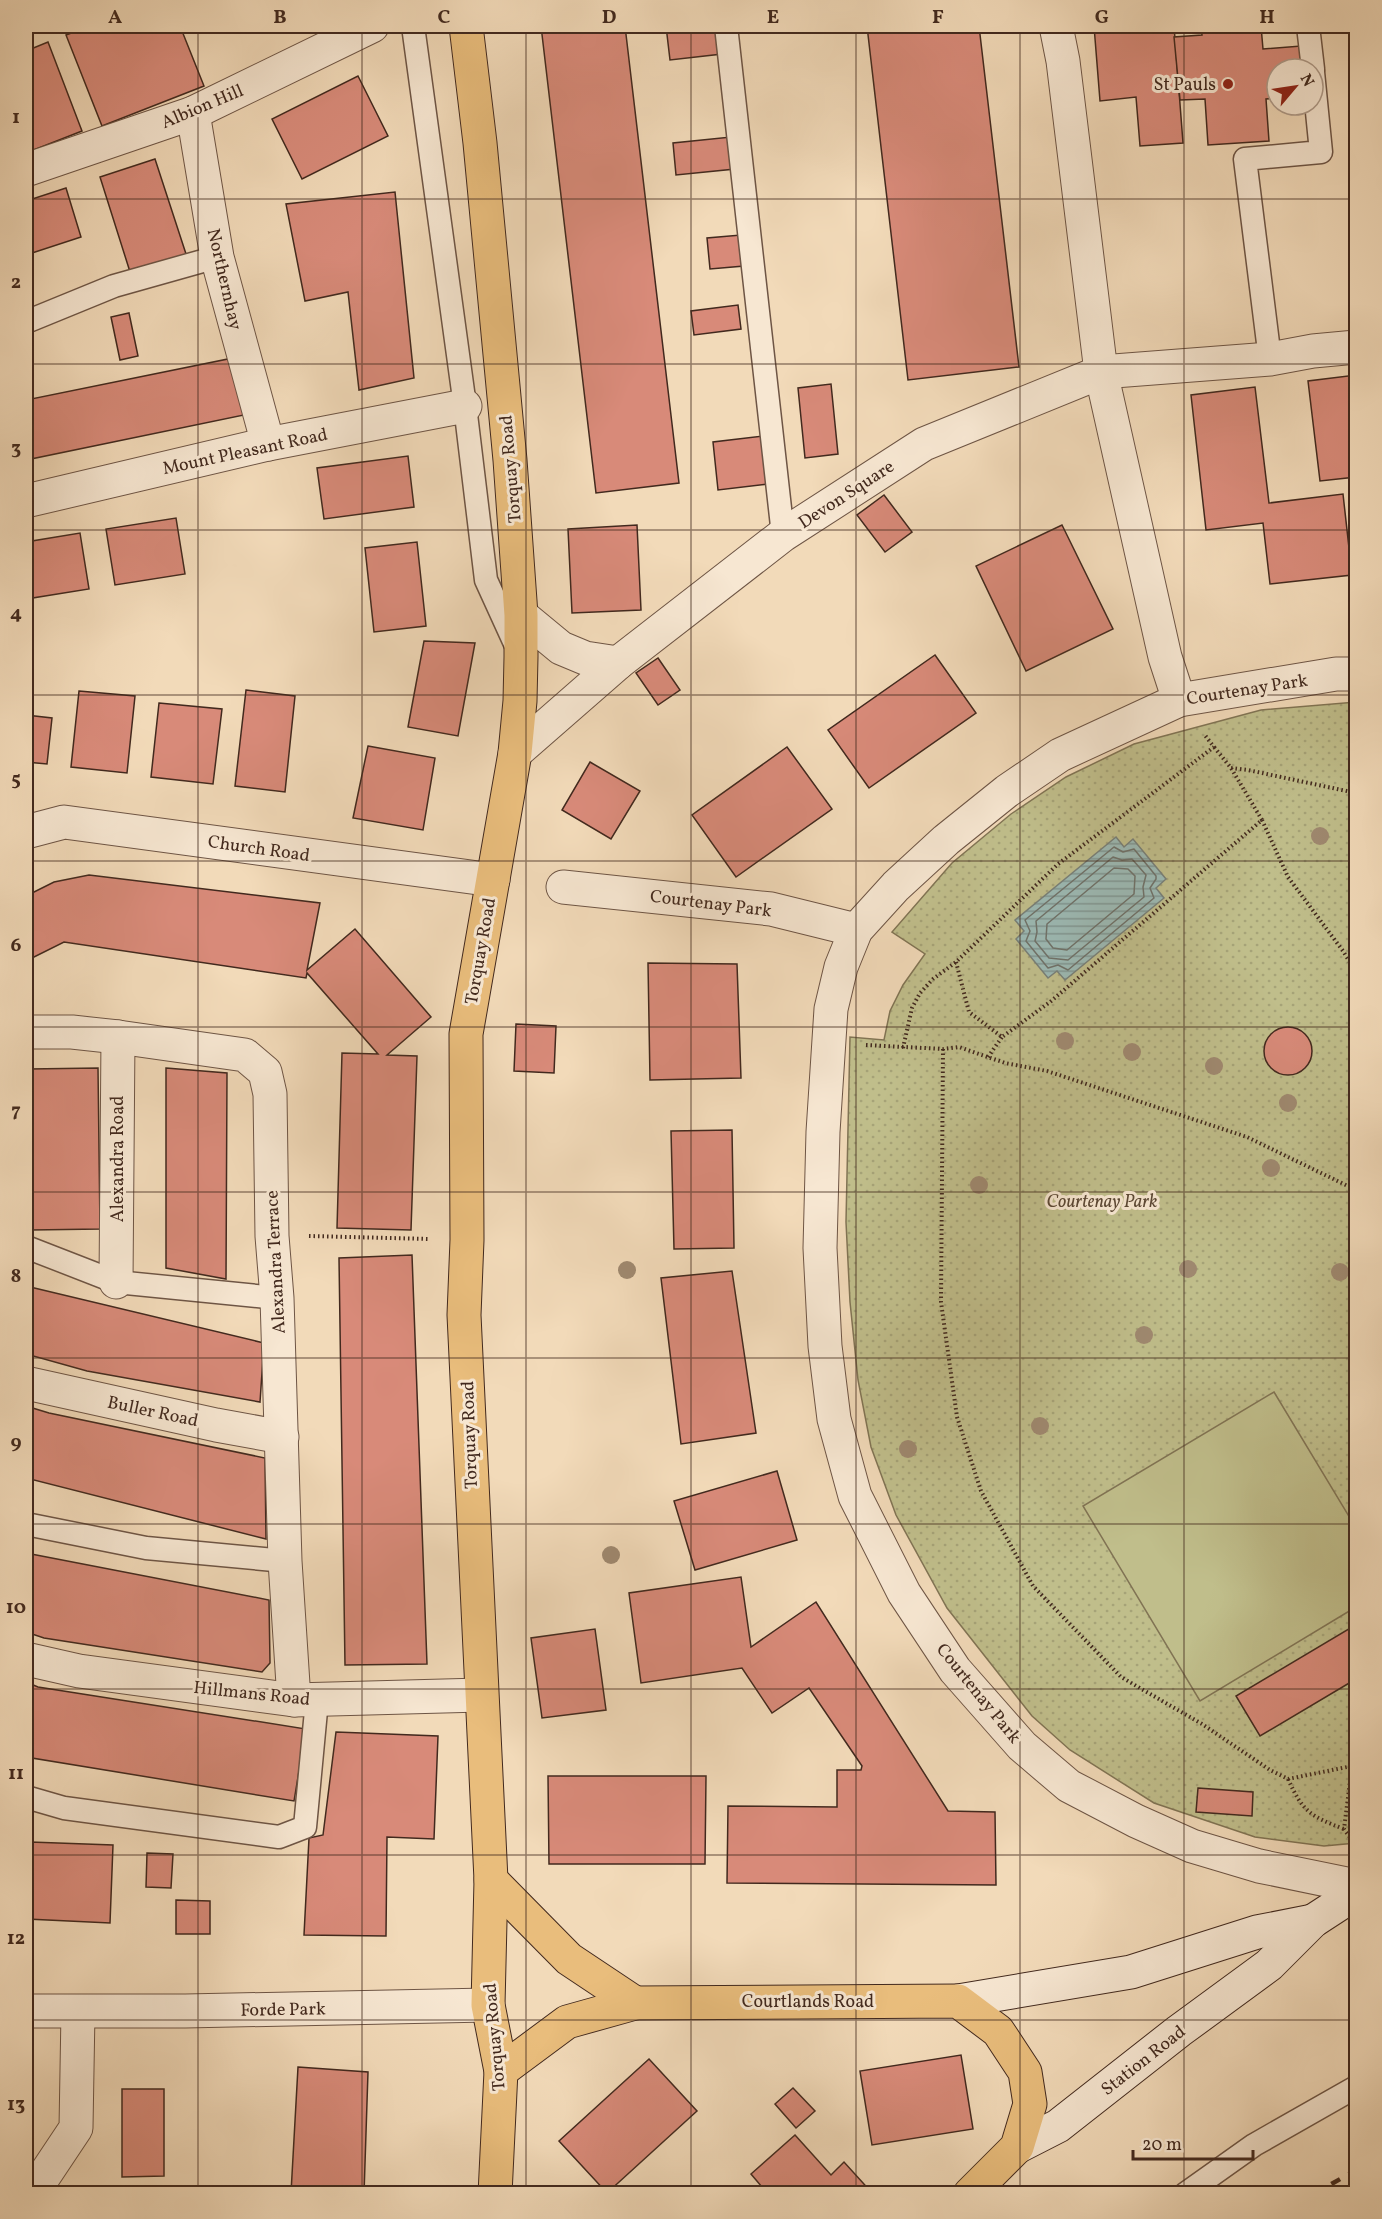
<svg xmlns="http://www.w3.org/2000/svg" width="1382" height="2219" viewBox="0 0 1382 2219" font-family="Vollkorn,serif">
	<defs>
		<pattern id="green-dots" width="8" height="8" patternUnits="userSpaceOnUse" patternTransform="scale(1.5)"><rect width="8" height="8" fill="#c0be8b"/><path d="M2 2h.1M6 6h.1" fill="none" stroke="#a6a378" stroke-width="1.8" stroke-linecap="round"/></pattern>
		<pattern id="water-rules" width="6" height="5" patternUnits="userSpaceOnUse" patternTransform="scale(1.5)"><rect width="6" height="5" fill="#9cbab5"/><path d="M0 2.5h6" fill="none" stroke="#819793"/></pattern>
	</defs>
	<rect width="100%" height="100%" fill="#f2dab9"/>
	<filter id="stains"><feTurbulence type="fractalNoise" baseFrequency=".00333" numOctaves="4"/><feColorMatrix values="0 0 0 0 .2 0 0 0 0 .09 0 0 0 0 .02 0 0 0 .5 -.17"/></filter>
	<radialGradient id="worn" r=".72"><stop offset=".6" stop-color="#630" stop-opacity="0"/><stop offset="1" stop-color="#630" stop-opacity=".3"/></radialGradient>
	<polygon fill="url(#green-dots)" stroke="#817454" stroke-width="1.5" points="1356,702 1356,1843 1324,1846 1255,1837 1154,1803 1070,1750 1032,1716 947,1608 896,1515 871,1447 858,1380 850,1302 846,1222 850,1037 884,1040 890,1011 903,985 925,954 892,932 952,863 1011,814 1066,777 1134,744 1261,710"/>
	<polygon fill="#c0be8b" stroke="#817454" stroke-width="1.5" points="1274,1392 1356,1528 1356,1607 1200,1701 1083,1506"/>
	<polygon fill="url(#water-rules)" stroke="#788079" stroke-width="1.5" points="1116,837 1124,847 1133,839 1166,879 1156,888 1164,898 1065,980 1057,971 1048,978 1016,939 1024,931 1015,920"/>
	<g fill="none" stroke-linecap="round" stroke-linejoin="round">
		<g stroke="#6f726a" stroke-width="1.5">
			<polygon points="1114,847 1123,852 1134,849 1156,876 1156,879 1150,888 1154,898 1068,970 1058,965 1048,968 1026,941 1030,931 1025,920"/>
			<polygon points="1113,857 1122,860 1132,859 1146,875 1143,887 1144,897 1068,960 1049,958 1035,941 1037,932 1036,921"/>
			<polygon points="1114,868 1128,869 1135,876 1134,894 1067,950 1053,948 1046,939 1047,924"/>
		</g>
	</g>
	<g fill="#d88a79" stroke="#42291e" stroke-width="1.5">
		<polygon points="90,26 180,26 204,86 102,126 66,35"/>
		<polygon points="541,26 625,26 679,483 596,493"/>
		<polygon points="666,26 719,26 722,54 670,60"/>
		<polygon points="867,26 979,26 1019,367 908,380"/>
		<polygon points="1094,26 1174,26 1183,143 1140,146 1136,97 1100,101"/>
		<polygon points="1201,26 1261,26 1263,49 1301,46 1303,69 1277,69 1277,98 1266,99 1269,141 1208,145 1205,99 1180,100 1174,37 1202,35"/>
		<polygon points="48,42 82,131 26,153 26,51"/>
		<polygon points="358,76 388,136 302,179 272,119"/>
		<polygon points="731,137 735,169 676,175 673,143"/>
		<polygon points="155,159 187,257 131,275 100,177"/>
		<polygon points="66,188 81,237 26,255 26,201"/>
		<polygon points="395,192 414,378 359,390 348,292 305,301 286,204"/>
		<polygon points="741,235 744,266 710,269 707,238"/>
		<polygon points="738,305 741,329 694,335 691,311"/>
		<polygon points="129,313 138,356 120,360 111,317"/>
		<polygon points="233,358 244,415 26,460 26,400"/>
		<polygon points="1356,375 1356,477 1320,481 1308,381"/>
		<polygon points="831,384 838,454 805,458 798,388"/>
		<polygon points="1255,387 1269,503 1343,494 1352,575 1270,584 1263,523 1206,530 1191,395"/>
		<polygon points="763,436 768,484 718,490 713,442"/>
		<polygon points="408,456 414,507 324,519 317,468"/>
		<polygon points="884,495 912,532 885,552 857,515"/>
		<polygon points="176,518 185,574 115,585 106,529"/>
		<polygon points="637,525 641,610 572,613 568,529"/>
		<polygon points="1062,525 1113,629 1026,671 976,566"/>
		<polygon points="80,533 89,589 26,599 26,542"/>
		<polygon points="417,542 426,626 374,632 365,548"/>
		<polygon points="424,641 475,643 458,736 408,727"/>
		<polygon points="935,655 976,713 869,788 828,730"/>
		<polygon points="658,658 680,690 658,705 636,673"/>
		<polygon points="246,690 295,696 285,792 235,786"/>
		<polygon points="79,691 135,696 127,773 71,767"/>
		<polygon points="159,703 222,709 213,784 151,777"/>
		<polygon points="26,715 52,718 47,764 26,762"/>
		<polygon points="368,746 435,758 423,830 353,818"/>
		<polygon points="787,747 832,809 736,877 692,815"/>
		<polygon points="590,762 640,791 611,839 562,810"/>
		<polygon points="89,875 320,903 307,970 355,929 431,1017 387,1055 417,1056 411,1230 337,1228 342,1053 378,1054 307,973 306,978 64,942 26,961 26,896 54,882"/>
		<polygon points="648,963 737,964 741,1078 650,1080"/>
		<polygon points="516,1024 556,1026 554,1073 514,1071"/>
		<circle cx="1288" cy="1051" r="24"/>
		<polygon points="98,1068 100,1229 31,1230 29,1069"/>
		<polygon points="166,1068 227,1073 226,1279 166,1268"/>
		<polygon points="732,1130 734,1248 674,1249 671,1131"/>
		<polygon points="412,1255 427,1664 345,1665 339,1258"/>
		<polygon points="732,1271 756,1433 681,1444 661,1278"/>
		<polygon points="26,1286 264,1343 260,1402 87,1371 26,1354"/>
		<polygon points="26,1406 49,1413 265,1458 266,1539 26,1478"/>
		<polygon points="777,1471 797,1540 695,1570 674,1501"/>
		<polygon points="26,1553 269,1600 270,1663 262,1672 44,1638 26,1632"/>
		<polygon points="741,1577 751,1647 816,1602 948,1811 995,1812 996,1885 727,1883 728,1806 837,1807 837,1770 861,1770 862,1766 809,1688 772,1713 742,1668 641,1683 629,1593"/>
		<polygon points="1352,1627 1356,1634 1356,1679 1260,1736 1236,1696"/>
		<polygon points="595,1629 606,1710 542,1718 531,1638"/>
		<polygon points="26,1682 38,1687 306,1729 294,1801 26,1757"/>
		<polygon points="336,1732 438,1736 434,1839 387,1837 386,1936 304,1935 309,1838 323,1835"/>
		<polygon points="548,1776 706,1776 705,1864 549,1864"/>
		<polygon points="1198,1788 1253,1792 1252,1816 1196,1812"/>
		<polygon points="30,1842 113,1845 110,1923 27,1919"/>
		<polygon points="147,1853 173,1854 171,1888 146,1887"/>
		<polygon points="176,1900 210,1901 210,1934 176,1934"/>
		<polygon points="961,2055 973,2129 872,2145 860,2071"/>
		<polygon points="649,2059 697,2111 607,2193 559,2141"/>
		<polygon points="298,2067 368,2072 364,2194 291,2193"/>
		<polygon points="793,2088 815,2111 796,2128 775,2104"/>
		<polygon points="122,2089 164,2089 164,2176 122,2177"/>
		<polygon points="795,2135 831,2175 844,2162 873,2194 768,2194 751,2174"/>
	</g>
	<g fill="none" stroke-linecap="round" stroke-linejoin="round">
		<g stroke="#6e5545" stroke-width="25">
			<g id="service">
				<polyline points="413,26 465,406 486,580 517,648"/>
				<polyline points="726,26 783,535"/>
				<polyline points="1308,26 1313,69"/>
				<polyline points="26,322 114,286 217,257"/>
				<polyline points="1270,359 1245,159 1321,152 1313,72"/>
				<polyline points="26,1247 116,1282 277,1298"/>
				<polyline points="26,1524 146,1548 285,1561"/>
				<polyline points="26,1797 64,1808 279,1837 305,1827 317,1700"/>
				<polyline points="1185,2194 1254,2145 1356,2087"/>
			</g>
		</g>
		<g stroke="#6e5545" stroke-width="35">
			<g id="minor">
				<polyline points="1056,26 1063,61 1101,372 1165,657 1179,700"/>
				<polyline points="193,113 217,257 268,444"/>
				<polyline points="26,170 193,113 372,26"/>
				<polyline points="26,501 268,444 465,406"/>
				<polyline points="521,615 561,648 585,658 618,663"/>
				<polyline points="1356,674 1336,674 1179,700 1060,755 1007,791 946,840 896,886 856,930 841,967 831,1009 823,1132 820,1248 825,1346 834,1419 855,1496 904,1593 955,1670 1022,1746 1069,1786 1136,1821 1192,1846 1259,1866 1356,1886"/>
				<polyline points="515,753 618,663 783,535 924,444 1101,372 1270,359 1313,351 1356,347"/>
				<polyline points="26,832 64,822 493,880"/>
				<polyline points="563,887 771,909 856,930"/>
				<polyline points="26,1032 72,1032 118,1037 245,1055 265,1072 270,1094 272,1236 277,1298 285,1561 294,1700"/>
				<polyline points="116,1282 118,1037"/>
				<polyline points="26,1383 216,1425 282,1437"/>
				<polyline points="26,1659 79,1671 294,1700 481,1695"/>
				<polyline points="26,2011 185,2011 488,2005"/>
				<polyline points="32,2194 76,2128 78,2012"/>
			</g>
		</g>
		<g stroke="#42291e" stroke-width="35">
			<g id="secondary">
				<polyline points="958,2001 1131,1972 1257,1932 1313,1921"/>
				<polyline points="1017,2147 1058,2126 1179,2031 1269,1965 1313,1921 1356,1893"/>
			</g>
		</g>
		<g stroke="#42291e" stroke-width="35">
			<g id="primary">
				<polyline points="466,26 480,143 510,460 521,615 521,657 520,701 515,753 466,1034 467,1240 464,1315 491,1880 488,2005 501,2071 495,2194"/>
				<polyline points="491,1880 569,1959 635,2003"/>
				<polyline points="501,2071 567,2022 635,2003 958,2001 998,2031 1025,2072 1030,2104 1017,2147 970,2194"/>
			</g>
		</g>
		<g stroke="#42291e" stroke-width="4" stroke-dasharray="1.5 3" stroke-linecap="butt">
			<polyline points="1231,768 1248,770 1356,793"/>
			<polyline points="1262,820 1288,877 1343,951 1356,972"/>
			<polyline points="956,962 969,1012 1002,1037 1050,1002 1262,820 1231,768 1214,747"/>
			<polyline points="866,1045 943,1049 959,1047 1005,1063 1047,1071 1247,1137 1356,1190"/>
			<polyline points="903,1048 912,1008 920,993 933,979 956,962 1058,864 1214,747 1204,734"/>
			<polyline points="943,1049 941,1302 957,1417 981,1491 1033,1586 1121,1677 1202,1724 1270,1770 1288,1779 1352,1766 1356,1759"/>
			<polyline points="988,1057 1002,1037"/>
			<polyline points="309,1236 430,1239"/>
			<polyline points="1352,1766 1344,1829 1356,1846"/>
			<path d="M1288,1779C1303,1812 1310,1816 1344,1829"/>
		</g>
		<use href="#service" stroke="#f7e7d2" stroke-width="22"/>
		<use href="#minor" stroke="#f7e7d2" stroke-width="33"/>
		<use href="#secondary" stroke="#f7e7d2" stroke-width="33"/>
		<use href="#primary" stroke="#e9bd7c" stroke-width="33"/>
		<polyline stroke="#42291e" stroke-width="4.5" stroke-dasharray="10 10" stroke-linecap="butt" points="1314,2194 1356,2170"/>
	</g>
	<g fill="#9f8970">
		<circle cx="1320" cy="836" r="9"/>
		<circle cx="1065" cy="1041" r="9"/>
		<circle cx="1132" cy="1052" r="9"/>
		<circle cx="1214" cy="1066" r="9"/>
		<circle cx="1288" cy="1103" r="9"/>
		<circle cx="1271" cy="1168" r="9"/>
		<circle cx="979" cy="1185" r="9"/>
		<circle cx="1188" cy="1269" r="9"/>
		<circle cx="627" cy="1270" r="9"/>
		<circle cx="1340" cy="1272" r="9"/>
		<circle cx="1144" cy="1335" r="9"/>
		<circle cx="1040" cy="1426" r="9"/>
		<circle cx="908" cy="1449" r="9"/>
		<circle cx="611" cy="1555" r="9"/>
	</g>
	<path fill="none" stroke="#42291e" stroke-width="1.5" stroke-opacity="0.55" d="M198,26V2194M362,26V2194M526,26V2194M691,26V2194M856,26V2194M1020,26V2194M1184,26V2194M26,199H1356M26,364H1356M26,530H1356M26,695H1356M26,861H1356M26,1027H1356M26,1192H1356M26,1358H1356M26,1524H1356M26,1689H1356M26,1855H1356M26,2020H1356"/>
	<circle fill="#8f2418" stroke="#f7e7d2" stroke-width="2" cx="1228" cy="84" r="6"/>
	<g text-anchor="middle" stroke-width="6" stroke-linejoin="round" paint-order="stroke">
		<g font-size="18" fill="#42291e" stroke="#f7e7d2" text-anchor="end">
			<text x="1216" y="90">St Pauls</text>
		</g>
		<g font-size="18" fill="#42291e" stroke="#f7e7d2">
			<text transform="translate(202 106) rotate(-23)" y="6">Albion Hill</text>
			<text transform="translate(225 279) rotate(77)" y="6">Northernhay</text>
			<text transform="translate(245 451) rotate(-12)" y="6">Mount Pleasant Road</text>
			<text transform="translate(510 469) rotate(-95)" y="6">Torquay Road</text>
			<text transform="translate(846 494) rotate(-33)" y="6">Devon Square</text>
			<text transform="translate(1247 689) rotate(-9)" y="6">Courtenay Park</text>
			<text transform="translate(259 848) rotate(8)" y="6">Church Road</text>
			<text transform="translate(711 903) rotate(7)" y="6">Courtenay Park</text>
			<text transform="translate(480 951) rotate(-80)" y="6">Torquay Road</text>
			<text transform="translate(117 1159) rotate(-90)" y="6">Alexandra Road</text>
			<text transform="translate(275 1262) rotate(-93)" y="6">Alexandra Terrace</text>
			<text transform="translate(153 1411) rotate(12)" y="6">Buller Road</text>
			<text transform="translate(469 1435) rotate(-92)" y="6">Torquay Road</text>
			<text transform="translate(252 1693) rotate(6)" y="6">Hillmans Road</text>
			<text transform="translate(979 1693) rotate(51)" y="6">Courtenay Park</text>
			<text x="808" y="2007">Courtlands Road</text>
			<text transform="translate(283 2009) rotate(-1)" y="6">Forde Park</text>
			<text transform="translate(494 2037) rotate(-95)" y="6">Torquay Road</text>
			<text transform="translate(1143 2060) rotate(-38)" y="6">Station Road</text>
		</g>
		<g font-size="18" font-style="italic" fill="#5b4734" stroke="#f7e7d2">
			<text x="1102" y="1207">Courtenay Park</text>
		</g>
	</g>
	<rect width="1382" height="2219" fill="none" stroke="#f2dab9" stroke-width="66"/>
	<g transform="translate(1295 87) rotate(61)"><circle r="28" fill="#f7e7d2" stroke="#af9b8a" stroke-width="1.5"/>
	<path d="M0-4.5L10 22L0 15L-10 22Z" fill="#8f2418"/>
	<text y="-9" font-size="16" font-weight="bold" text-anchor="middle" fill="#42291e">N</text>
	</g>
	<path d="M1133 2150v9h120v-9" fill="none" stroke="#42291e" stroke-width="3"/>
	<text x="1142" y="2150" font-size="18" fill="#42291e" stroke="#f7e7d2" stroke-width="4.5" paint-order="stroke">20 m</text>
	<rect x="33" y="33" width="1316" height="2153" fill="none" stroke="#42291e" stroke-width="2"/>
	<g font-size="20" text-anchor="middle" font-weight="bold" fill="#42291e">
		<text x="115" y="23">A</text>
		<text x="280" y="23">B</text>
		<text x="444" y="23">C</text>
		<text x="609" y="23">D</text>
		<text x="773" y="23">E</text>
		<text x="938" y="23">F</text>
		<text x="1102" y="23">G</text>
		<text x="1267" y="23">H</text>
		<text x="16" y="123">1</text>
		<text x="16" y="288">2</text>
		<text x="16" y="454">3</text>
		<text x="16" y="619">4</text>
		<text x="16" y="785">5</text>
		<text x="16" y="951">6</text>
		<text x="16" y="1116">7</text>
		<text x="16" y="1282">8</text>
		<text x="16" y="1448">9</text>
		<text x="16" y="1613">10</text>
		<text x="16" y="1779">11</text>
		<text x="16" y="1944">12</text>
		<text x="16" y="2110">13</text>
	</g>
	<rect width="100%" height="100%" filter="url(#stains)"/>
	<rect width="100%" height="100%" fill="url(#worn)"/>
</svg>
